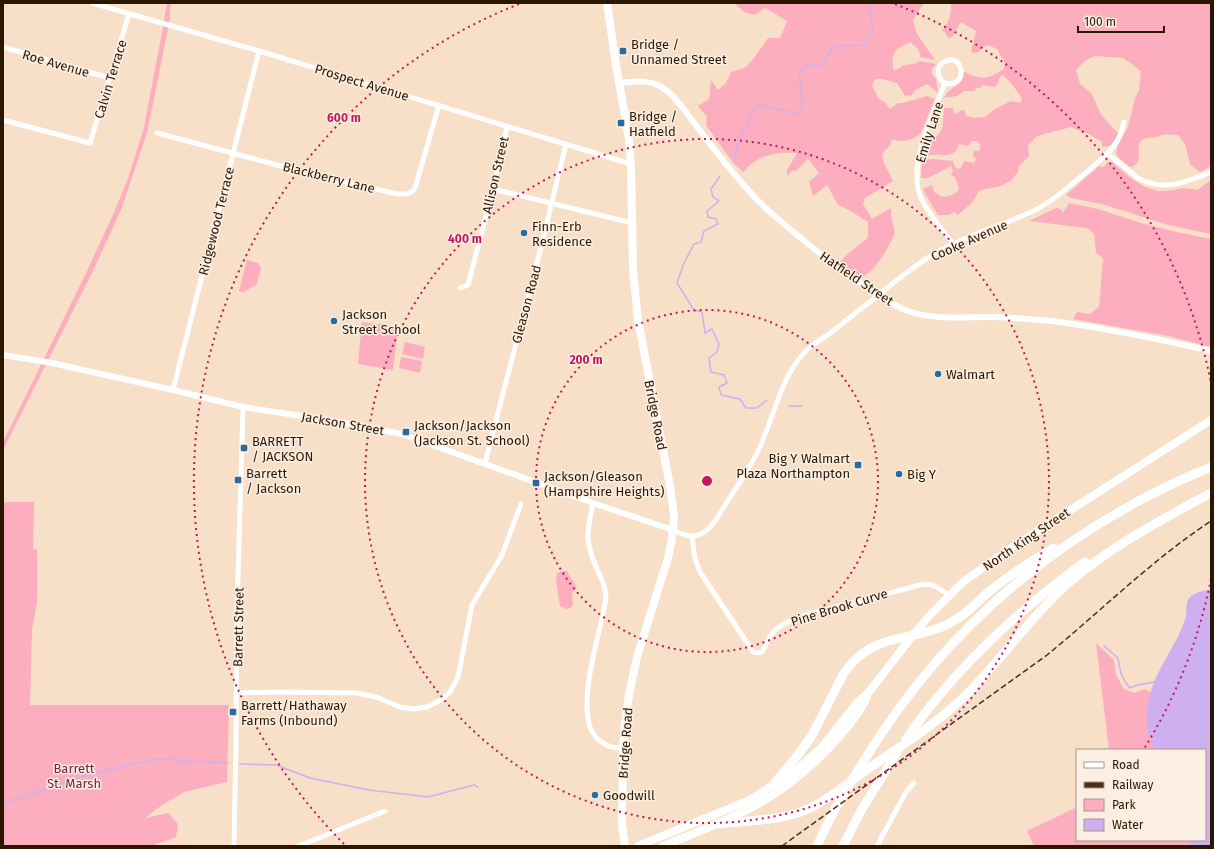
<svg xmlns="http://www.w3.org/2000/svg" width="1214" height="849" viewBox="0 0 1214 849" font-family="'Fira Sans',sans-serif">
	<rect width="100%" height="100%" fill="#f7dfc8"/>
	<g fill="#fcaebe">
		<polygon points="167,3 171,3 170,11 170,19 147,133 121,210 92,273 3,450 3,442 87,271 116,208 129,176 144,127 162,32"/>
		<path d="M734,3H924L913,20L917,34L935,60L920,57C921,50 915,47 911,42C896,49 891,50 893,69L895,70C900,69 901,66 905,65C911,64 915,65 919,61L936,64L932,69V74L936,79L938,93L927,84L915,90L912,95L905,96L897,83L882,79H875L872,86L879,99L885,102L890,109L898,103H903L927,96L935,99L921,133C916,138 908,141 901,141C897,141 895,139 891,140V144L882,154C883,165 889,171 893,181L865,198L863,204L872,219L891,208V215L895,234C886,250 878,269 861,278L840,262C847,253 859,245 868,238V222L847,209L838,205L827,185L813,196L809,182L819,173L808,159L795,172L793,170L787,176V170L797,153C782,152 767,153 754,162C750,164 746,169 743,172L733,163L706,125L707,117L698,106L709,99L711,80L718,90L726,83L731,72L746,67L754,58L768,38H780L787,21L765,8L755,15L744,12Z"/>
		<path d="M951,3H1211V165L1208,168L1200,172L1192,166L1190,164L1185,144L1178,135C1173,135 1166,134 1162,135C1160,135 1158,137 1156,137C1150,138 1145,137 1141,141C1134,147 1146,164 1130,167L1119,158L1116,153L1118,145L1128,127L1135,98L1139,90L1141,71L1123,58L1095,56L1086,60L1076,70L1080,84L1091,93L1102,116L1119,134C1114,142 1113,148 1102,146V142C1098,140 1091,135 1087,133C1082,131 1077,130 1071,127L1037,136L1028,146L1029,156L1019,166L1018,172L1011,181L998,187L984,189L978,192C974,203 966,208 957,215L955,212L948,215H938L928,199L923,189L932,185L934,192L942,197C949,196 957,195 959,188L955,177L951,175L953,171L951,166L928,178H921L922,160L932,159L953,161L955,167L957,169L961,168L964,161L974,163L976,159L973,156L974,150L976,151H979C981,147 981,145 977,141H972L968,146L959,144C955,159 944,154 933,155C929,155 926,155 923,156L927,143C946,131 942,129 944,108H953L954,113L955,114L962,110L965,111L966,116L975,118L985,117L993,110L1011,101L1020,103L1022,99C1019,93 1008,78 1002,75L999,78L998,84H997L995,87L982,85L980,88H976L975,91H964L957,96L944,98C949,86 963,87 964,72C985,81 986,79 1004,69L1005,63L997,49L988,45L982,48L980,51L975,53L971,52L976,31L961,22L952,37L948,38L945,32L942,31C950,21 951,15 951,3Z"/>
		<path d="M1108,162H1112C1126,174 1140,188 1159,191C1168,192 1176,189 1184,188C1188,188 1193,189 1197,190L1211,180V234L1168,225L1102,204L1071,198L1066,195L1099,166L1102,167L1105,166Z"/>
		<polygon points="1069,203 1098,209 1144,224 1177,232 1211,239 1211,347 1168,336 1073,319 1077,312 1090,314 1099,307 1103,258 1096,253 1094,234 1087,228 1029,221 1056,208 1061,209 1063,213"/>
		<polygon points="247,260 258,263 261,268 257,284 244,292 239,291"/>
		<polygon points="362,322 398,327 393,370 358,364"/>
		<polygon points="405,342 425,347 423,359 402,354"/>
		<polygon points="401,357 422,361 420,373 399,368"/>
		<polygon points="3,502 34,502 33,550 37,549 37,602 32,630 30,705 229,705 227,782 184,792 162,805 145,818 168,813 178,824 176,837 152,846 3,846"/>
		<polygon points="562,571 567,571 577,588 572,593 573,604 571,608 567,609 560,606 556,580 557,573"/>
		<polygon points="1096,643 1114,660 1116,675 1124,689 1134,693 1144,689 1153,693 1150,735 1155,750 1109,750"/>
		<polygon points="1077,807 1077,840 1188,840 1191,846 1034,846 1027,831"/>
	</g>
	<path fill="#ceb0f0" d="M1211,589V846H1191L1187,840H1205V750H1155C1152,743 1148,734 1147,727C1144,682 1168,662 1183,625C1184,622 1186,619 1186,616C1187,610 1185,601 1191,596C1196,592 1205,591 1211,589Z"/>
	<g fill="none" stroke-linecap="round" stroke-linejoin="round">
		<g stroke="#ceb0f0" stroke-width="1.5">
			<polyline points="734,159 738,143 757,104 797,114 803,109 799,75 806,66 820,66 834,46 864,45 874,33 869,3"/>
			<polyline points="720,176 711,189 713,197 719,201 707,211 708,217 716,219 718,224 704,231 701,242 694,244 684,263 677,283 694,310 702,312 705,333 712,329 719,344 717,352 709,358 711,372 724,375 727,383 719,387 721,395 740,399 746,408 757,408 767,400"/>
			<polyline points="789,406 802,406"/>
			<path d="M1104,646L1118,658C1120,671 1121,678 1130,688L1137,685L1155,682"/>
			<polyline points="240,764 276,765 310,778 369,790 428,797 474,785 478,787"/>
			<polyline points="3,803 94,773 158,759 228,763"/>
		</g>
		<g stroke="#fff" stroke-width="5">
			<polyline points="92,3 259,51 631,164"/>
			<polyline points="3,47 110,78"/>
			<path d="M945,83C937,78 935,67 944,62C963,50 970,89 945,83C933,114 907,166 921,198C929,215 942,229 953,244"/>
			<polyline points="3,120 90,143 129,14"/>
			<path d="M157,133L303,172L397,194C405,194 411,195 415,188L439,105"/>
			<path d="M1108,154L1138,178C1163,192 1187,182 1211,172"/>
			<polyline points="493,189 632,223"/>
			<polyline points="460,288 468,285 493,189 507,127"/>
			<polyline points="173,390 259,51"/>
			<polyline points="485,463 540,251 566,144"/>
			<path d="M593,503C588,529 584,538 595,564C599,575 606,585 606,597C601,633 579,692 590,727C595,741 609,749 623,748"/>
			<path d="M673,530C682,534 691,539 701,534C712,529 719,514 725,505C736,488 748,471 757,453C775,417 780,374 810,347C816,342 823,338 829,334C842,324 854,314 867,304C889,287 910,268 934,254C964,236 998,227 1029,213C1052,203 1070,185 1089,170C1107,154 1119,146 1124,122"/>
			<path d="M692,536L695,559L700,572L753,652C756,653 759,654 762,652C765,647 768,640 771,635C779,624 793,620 805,615L924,584L933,585L949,595"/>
			<polyline points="237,693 276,692 356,693 376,697 400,707 413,709 427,707 441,700 450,692 458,677 472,605 502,555 521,504"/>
			<polyline points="234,846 236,741 237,610 243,407"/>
			<polyline points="299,846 385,811"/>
			<polyline points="877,846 906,792 914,783"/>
		</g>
		<g stroke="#fff" stroke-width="6">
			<path d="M620,83C636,81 652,79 666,90C678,99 686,113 695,124C712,147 730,170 749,191C759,203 772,214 784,224C810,246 836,267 863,285C877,295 892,305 908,311C932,320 961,317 987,317C1008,317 1030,319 1052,321C1105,328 1159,339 1211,351"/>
			<polyline points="3,355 52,363 173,390 243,407 334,421 402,434 593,503 673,530"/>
		</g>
		<g stroke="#fff" stroke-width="8">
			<polyline points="607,3 616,65 629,139 631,164 633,270 638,320 670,486 674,516 672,539 668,558 637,657 629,695 625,723 623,748 622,825 625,846"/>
			<polyline points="638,846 750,800 773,785 800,767 823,746 856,704 869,692 917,630 930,615 963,582 1008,550 1211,420"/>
			<path d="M663,846C704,829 750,813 786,786C805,772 822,756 837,739C849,726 860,713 867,697"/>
		</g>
		<g stroke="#fff" stroke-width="9">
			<path d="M906,739C955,668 1016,612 1085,562"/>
			<path d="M773,785L798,755L811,737L844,673C874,630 909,644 948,624C965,616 977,602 991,590C1010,575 1032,560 1054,548"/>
			<path d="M716,824C743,821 772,821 798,813C822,805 844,786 865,771C899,747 937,724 967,694C1001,660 1029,619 1065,586C1108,548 1159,521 1209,494"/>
			<path d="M817,846C831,814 848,785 867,756C949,623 1067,526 1211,467"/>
			<polyline points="843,846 862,809 898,751"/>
		</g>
		<path stroke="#45301a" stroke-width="1.5" stroke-dasharray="6 3" stroke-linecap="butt" d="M782,846L1047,655C1101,611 1153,559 1211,521"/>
	</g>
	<g fill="none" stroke="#c2185b" stroke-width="2" stroke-dasharray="2 4">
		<circle cx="707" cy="481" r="171"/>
		<circle cx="707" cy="481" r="342"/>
		<path d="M1211 579A513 513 0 0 1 1144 749M344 844A513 513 0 0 1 519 4M895 4A513 513 0 0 1 1211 383"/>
	</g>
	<g fill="#286ba1" stroke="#fbefe3" stroke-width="1.5">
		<rect x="619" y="47" width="8" height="8" rx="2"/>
		<rect x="617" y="119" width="8" height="8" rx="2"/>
		<circle cx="524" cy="233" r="4"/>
		<circle cx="334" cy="321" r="4"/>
		<circle cx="938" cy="374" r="4"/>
		<rect x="402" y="428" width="8" height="8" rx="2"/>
		<rect x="240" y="444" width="8" height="8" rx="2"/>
		<rect x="854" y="461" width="8" height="8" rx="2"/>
		<circle cx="899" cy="474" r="4"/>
		<rect x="234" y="476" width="8" height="8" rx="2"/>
		<rect x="532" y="479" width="8" height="8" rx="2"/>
		<rect x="229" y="708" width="8" height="8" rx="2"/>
		<circle cx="595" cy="795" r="4"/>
	</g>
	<g text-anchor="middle" stroke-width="3" stroke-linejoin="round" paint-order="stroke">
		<g font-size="13" fill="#2b1600" stroke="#fbefe3" text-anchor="start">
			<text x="631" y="49">Bridge /<tspan x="631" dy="15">Unnamed Street</tspan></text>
			<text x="629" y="121">Bridge /<tspan x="629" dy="15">Hatfield</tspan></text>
			<text x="532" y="231">Finn-Erb<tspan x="532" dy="15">Residence</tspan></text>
			<text x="342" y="319">Jackson<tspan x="342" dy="15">Street School</tspan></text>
			<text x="946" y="379">Walmart</text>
			<text x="414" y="430">Jackson/Jackson<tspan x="414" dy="15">(Jackson St. School)</tspan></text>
			<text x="252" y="446">BARRETT<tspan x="252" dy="15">/ JACKSON</tspan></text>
			<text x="850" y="463" text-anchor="end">Big Y Walmart<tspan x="850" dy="15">Plaza Northampton</tspan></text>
			<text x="246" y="478">Barrett<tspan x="246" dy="15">/ Jackson</tspan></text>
			<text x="907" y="479">Big Y</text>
			<text x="544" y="481">Jackson/Gleason<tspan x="544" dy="15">(Hampshire Heights)</tspan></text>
			<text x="241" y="710">Barrett/Hathaway<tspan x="241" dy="15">Farms (Inbound)</tspan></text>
			<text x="603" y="800">Goodwill</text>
		</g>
		<g font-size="13" fill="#2b1600" stroke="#fbefe3">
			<text transform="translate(56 63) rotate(16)" y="5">Roe Avenue</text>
			<text transform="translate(110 79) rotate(-73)" y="5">Calvin Terrace</text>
			<text transform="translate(362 82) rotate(17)" y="5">Prospect Avenue</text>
			<text transform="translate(929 132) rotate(-72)" y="5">Emily Lane</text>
			<text transform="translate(495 175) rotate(-77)" y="5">Allison Street</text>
			<text transform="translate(329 177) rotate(14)" y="5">Blackberry Lane</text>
			<text transform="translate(216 221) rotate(-76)" y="5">Ridgewood Terrace</text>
			<text transform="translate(969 240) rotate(-24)" y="5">Cooke Avenue</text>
			<text transform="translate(857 278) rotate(34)" y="5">Hatfield Street</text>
			<text transform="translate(526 304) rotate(-75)" y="5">Gleason Road</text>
			<text transform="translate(656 415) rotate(79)" y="5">Bridge Road</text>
			<text transform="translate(343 423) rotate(10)" y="5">Jackson Street</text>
			<text transform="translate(1026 539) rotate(-34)" y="5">North King Street</text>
			<text transform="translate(839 607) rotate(-17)" y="5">Pine Brook Curve</text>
			<text transform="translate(238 627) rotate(-89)" y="5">Barrett Street</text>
			<text transform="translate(625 743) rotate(-86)" y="5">Bridge Road</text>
		</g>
		<g font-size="13" fill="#7b213d" stroke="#fbefe3">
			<text x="74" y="773">Barrett<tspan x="74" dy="15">St. Marsh</tspan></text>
		</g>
	</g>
	<circle cx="707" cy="481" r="6" fill="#c2185b" stroke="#fbefe3" stroke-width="2"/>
	<g font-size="12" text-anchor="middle" font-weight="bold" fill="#c2185b" stroke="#fbefe3" stroke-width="3" stroke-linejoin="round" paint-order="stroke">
		<text x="344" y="122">600 m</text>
		<text x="465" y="243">400 m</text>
		<text x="586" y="364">200 m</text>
	</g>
	<rect width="1214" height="849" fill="none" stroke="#2b1600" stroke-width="8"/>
	<rect x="1076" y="749" width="130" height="92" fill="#fbefe3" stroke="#a89888"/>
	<rect x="1084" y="762" width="20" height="6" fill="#ffffff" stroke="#a89888"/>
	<text x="1112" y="769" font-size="12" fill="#2b1600">Road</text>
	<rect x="1084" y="782" width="20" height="6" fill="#45301a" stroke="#a89888"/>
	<text x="1112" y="789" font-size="12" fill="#2b1600">Railway</text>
	<rect x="1084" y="799" width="20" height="12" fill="#fcaebe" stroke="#a89888"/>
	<text x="1112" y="809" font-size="12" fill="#2b1600">Park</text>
	<rect x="1084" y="819" width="20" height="12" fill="#ceb0f0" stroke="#a89888"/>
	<text x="1112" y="829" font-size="12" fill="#2b1600">Water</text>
	<path d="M1078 26v6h86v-6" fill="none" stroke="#2b1600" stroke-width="2"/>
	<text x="1084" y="26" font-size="12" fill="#2b1600" stroke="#fbefe3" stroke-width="3" paint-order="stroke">100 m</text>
</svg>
